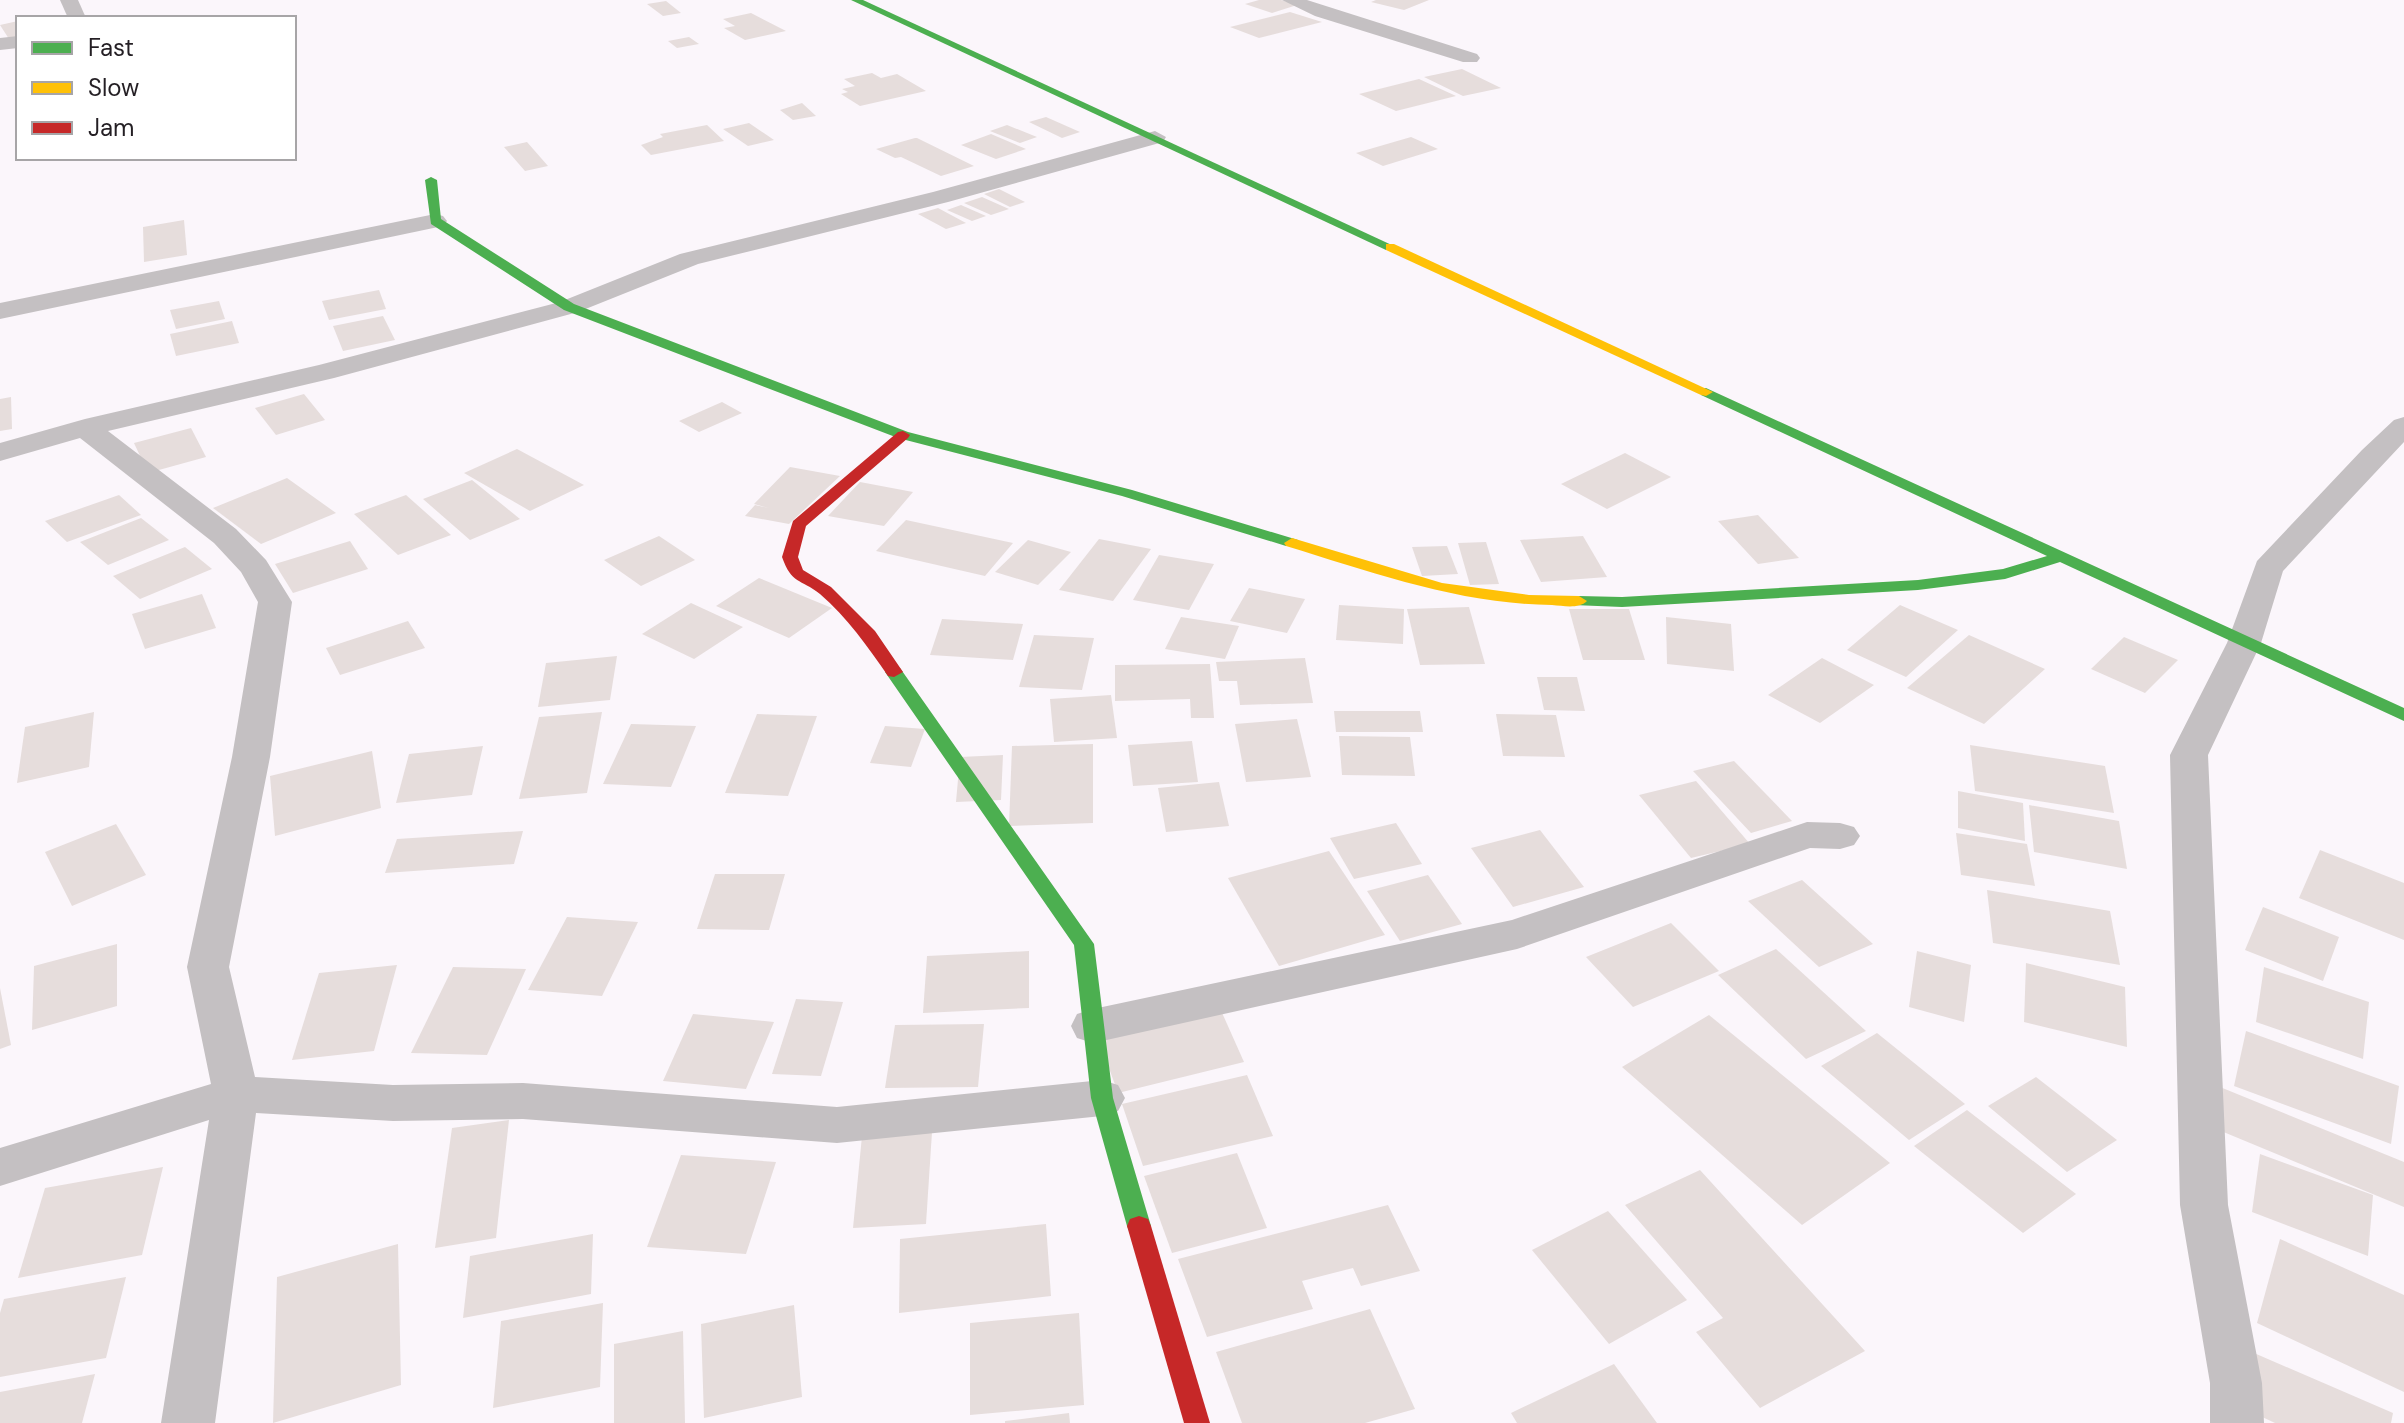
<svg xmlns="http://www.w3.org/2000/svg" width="2404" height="1423" viewBox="0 0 2404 1423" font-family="'DM Sans',sans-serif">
	<rect width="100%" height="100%" fill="#fbf6fb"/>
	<g fill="#e6dddc">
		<polygon points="1259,0 1281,0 1297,5 1272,13 1245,4"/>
		<polygon points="1376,0 1429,0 1404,10 1371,2"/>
		<polygon points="666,1 681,13 663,16 647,4"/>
		<polygon points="1290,12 1322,22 1259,38 1230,27"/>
		<polygon points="751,13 786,31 745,40 724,28 735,26 723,19"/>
		<polygon points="18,21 18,37 9,39 0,25"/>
		<polygon points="689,37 699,44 677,48 668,41"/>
		<polygon points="1462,69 1501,88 1463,96 1424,77"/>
		<polygon points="872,73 881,78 897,74 926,91 860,106 841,94 848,92 842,89 855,86 844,79"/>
		<polygon points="1419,79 1456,96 1396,111 1359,94"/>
		<polygon points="802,103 816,116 793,120 780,110"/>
		<polygon points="1046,117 1080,132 1062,138 1029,122"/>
		<polygon points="749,123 774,140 748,146 723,129"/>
		<polygon points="707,125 724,141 651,155 641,145 663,137 660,134"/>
		<polygon points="1007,125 1037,137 1020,143 990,131"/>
		<polygon points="991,134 1026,149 996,159 961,145"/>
		<polygon points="1411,137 1438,149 1383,166 1356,153"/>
		<polygon points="915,138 917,138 974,166 941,176 901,157 895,158 876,149"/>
		<polygon points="527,142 548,166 525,171 504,147"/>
		<polygon points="999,189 1025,202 1010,207 984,194"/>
		<polygon points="982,197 1009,209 991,215 964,203"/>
		<polygon points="961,205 986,216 972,221 947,210"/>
		<polygon points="938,208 966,223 946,229 918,214"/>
		<polygon points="184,220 187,255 144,262 143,227"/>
		<polygon points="379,290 386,309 329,320 322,301"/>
		<polygon points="219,301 225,319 176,329 170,310"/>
		<polygon points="383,316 395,340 343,351 333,326"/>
		<polygon points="232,321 239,343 176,356 170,334"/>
		<polygon points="304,394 325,420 276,435 255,408"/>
		<polygon points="11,397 12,429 0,431 0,399"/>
		<polygon points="722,402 742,413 699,432 679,421"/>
		<polygon points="191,428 206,457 148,473 134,443"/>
		<polygon points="517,449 584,485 530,511 464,473"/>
		<polygon points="1625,453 1671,477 1607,509 1561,484"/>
		<polygon points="790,467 840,476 789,524 745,516 755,505 769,508 754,504"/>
		<polygon points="287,478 336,513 261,544 213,508"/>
		<polygon points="472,480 520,519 470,540 423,499"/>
		<polygon points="860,482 913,492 884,526 828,516"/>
		<polygon points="119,495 141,515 67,542 45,521"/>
		<polygon points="406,495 451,535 398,555 354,514"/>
		<polygon points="1758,515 1799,558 1758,564 1718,521"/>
		<polygon points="141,518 169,540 108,565 80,542"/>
		<polygon points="906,520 1013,543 985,576 876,551"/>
		<polygon points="659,536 695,560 641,586 604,560"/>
		<polygon points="1583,536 1607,577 1541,582 1520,540"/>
		<polygon points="1099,539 1151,549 1113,601 1059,590"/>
		<polygon points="1028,540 1071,552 1038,585 995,572"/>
		<polygon points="350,541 368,569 293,593 275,564"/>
		<polygon points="1486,542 1499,584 1470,585 1458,543"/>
		<polygon points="1447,546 1458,574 1422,576 1412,547"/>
		<polygon points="185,547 212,569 140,599 113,576"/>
		<polygon points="1159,555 1214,564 1189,610 1133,600"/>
		<polygon points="759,578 832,608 789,638 716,606"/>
		<polygon points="1249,588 1305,599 1287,633 1230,621"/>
		<polygon points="202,594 216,628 145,649 132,614"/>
		<polygon points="691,603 743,627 694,659 642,634"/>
		<polygon points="1339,605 1404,609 1403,644 1336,640"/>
		<polygon points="1900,605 1958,630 1906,677 1847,650"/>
		<polygon points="1469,607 1485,664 1420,665 1407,609"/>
		<polygon points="1569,609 1629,609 1645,660 1583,660"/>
		<polygon points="1181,617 1239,626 1225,659 1165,649"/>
		<polygon points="1666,617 1731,624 1734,671 1667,664"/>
		<polygon points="942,619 1023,624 1013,660 930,655"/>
		<polygon points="408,621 425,648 340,675 326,648"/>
		<polygon points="1034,635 1094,638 1082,690 1019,687"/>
		<polygon points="1969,635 2045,669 1984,724 1907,688"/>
		<polygon points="2124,637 2178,660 2145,693 2091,669"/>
		<polygon points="617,656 610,700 538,707 546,663"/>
		<polygon points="1305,658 1313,703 1240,705 1237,681 1219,681 1216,662"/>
		<polygon points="1822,658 1874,685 1820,723 1768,695"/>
		<polygon points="1210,664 1214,718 1191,718 1190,699 1115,701 1115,665"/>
		<polygon points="1537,677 1577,677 1585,711 1544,710"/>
		<polygon points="1111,695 1117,738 1054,742 1050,699"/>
		<polygon points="1334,711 1420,711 1423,732 1336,732"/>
		<polygon points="94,712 89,767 17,783 25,727"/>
		<polygon points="602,712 587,793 519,799 539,717"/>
		<polygon points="757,714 817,716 788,796 725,793"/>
		<polygon points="1496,714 1556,715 1565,757 1503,756"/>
		<polygon points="1297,719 1311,777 1246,782 1235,724"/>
		<polygon points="631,724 696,726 671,787 603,784"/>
		<polygon points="885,726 925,729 911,767 870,763"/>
		<polygon points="1339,736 1410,737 1415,776 1342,775"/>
		<polygon points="1192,741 1198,782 1133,786 1128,745"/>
		<polygon points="1093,744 1093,823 1009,826 1012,746"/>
		<polygon points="1970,745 2105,766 2114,813 1975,791"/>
		<polygon points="483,746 472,795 396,803 409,754"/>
		<polygon points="372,751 381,808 275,836 270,776"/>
		<polygon points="1003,755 1001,800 956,802 960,757"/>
		<polygon points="1734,761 1792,821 1751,833 1693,771"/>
		<polygon points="1696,781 1750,844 1691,858 1639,795"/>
		<polygon points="1219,782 1229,826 1166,832 1158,788"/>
		<polygon points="1958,791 2023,803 2025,841 1958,828"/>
		<polygon points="2029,805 2119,821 2127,869 2034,852"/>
		<polygon points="1396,823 1422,864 1354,879 1330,838"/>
		<polygon points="116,824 146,875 72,906 45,852"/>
		<polygon points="1540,830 1584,887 1513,907 1471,848"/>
		<polygon points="523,831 514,864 385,873 397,839"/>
		<polygon points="1956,833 2027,844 2035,886 1961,875"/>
		<polygon points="2320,850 2404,883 2404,940 2299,898"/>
		<polygon points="1329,851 1385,935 1279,966 1228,878"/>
		<polygon points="715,874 785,874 769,930 697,929"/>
		<polygon points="1428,875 1462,924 1400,941 1367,891"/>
		<polygon points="1802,880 1873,944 1819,967 1748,901"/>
		<polygon points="1987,890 2110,911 2120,965 1993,943"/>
		<polygon points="2263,907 2339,937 2323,981 2245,950"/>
		<polygon points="567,917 638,922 602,996 528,990"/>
		<polygon points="1671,923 1719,971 1633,1007 1586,957"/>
		<polygon points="117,944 117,1006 32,1030 34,966"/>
		<polygon points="1776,949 1866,1031 1806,1059 1718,975"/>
		<polygon points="1029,951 1029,1008 923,1013 927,956"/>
		<polygon points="1917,951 1971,965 1964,1022 1909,1007"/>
		<polygon points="2026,963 2125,987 2127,1047 2024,1022"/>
		<polygon points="397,965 374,1051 292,1060 319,973"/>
		<polygon points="453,967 526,969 487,1055 411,1053"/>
		<polygon points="2264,967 2369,1002 2363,1059 2256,1022"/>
		<polygon points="0,988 11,1045 0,1049"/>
		<polygon points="796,999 843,1002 821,1076 772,1074"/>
		<polygon points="1219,1006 1244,1062 1118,1093 1097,1035"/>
		<polygon points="693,1014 774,1022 746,1089 663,1081"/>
		<polygon points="1709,1015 1890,1163 1802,1225 1622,1067"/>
		<polygon points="984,1024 978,1087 885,1088 895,1025"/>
		<polygon points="2246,1031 2399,1086 2391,1144 2234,1086"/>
		<polygon points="1877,1033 1965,1104 1909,1140 1821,1066"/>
		<polygon points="1247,1075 1273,1136 1143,1166 1122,1104"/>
		<polygon points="2036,1077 2117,1140 2067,1172 1988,1106"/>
		<polygon points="2220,1087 2404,1162 2404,1207 2209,1126"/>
		<polygon points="1967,1110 2076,1194 2023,1233 1914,1146"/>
		<polygon points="509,1120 496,1238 435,1248 452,1128"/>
		<polygon points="932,1132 926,1224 853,1228 862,1136"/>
		<polygon points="1237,1153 1267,1228 1172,1253 1144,1176"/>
		<polygon points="2260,1154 2373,1195 2368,1256 2252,1212"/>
		<polygon points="681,1155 776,1162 746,1254 647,1247"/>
		<polygon points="163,1167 142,1255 18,1278 45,1188"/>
		<polygon points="1700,1170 1865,1351 1760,1408 1696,1332 1723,1318 1625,1205"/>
		<polygon points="1388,1205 1420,1271 1361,1286 1353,1268 1302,1281 1313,1309 1207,1337 1178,1259"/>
		<polygon points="1608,1211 1687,1300 1609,1344 1532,1250"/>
		<polygon points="1046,1224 1051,1296 899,1313 900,1239"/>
		<polygon points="593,1234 591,1294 463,1318 470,1256"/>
		<polygon points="2280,1239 2404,1295 2404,1392 2257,1323"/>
		<polygon points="398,1244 401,1385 273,1423 277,1277"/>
		<polygon points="126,1277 106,1358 0,1377 0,1313 4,1299"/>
		<polygon points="603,1303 600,1387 493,1408 501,1321"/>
		<polygon points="794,1305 802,1397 704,1418 701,1324"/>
		<polygon points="1370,1309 1415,1409 1365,1423 1242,1423 1216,1352"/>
		<polygon points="1079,1313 1084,1405 970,1415 970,1323"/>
		<polygon points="683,1331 685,1423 614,1423 614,1344"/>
		<polygon points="2254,1353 2393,1413 2391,1423 2275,1423 2243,1408"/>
		<polygon points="1614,1364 1657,1423 1517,1423 1511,1413"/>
		<polygon points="95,1374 82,1423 0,1423 0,1392"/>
		<polygon points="1069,1413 1070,1423 1005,1423 1005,1421"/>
	</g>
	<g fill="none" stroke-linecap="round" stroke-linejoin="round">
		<g fill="#c4c0c2" fill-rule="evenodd">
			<polygon points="60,0 78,0 86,18 68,18"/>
			<polygon points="1282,0 1307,0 1477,54 1480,58 1477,62 1463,62 1315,16"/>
			<polygon points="18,36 18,48 0,50 0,38"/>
			<polygon points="1155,131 1166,137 1163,142 948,202 698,264 578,312 334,378 108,431 236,529 266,560 292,602 270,757 229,967 255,1077 393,1085 523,1083 837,1107 1102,1080 1118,1085 1125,1098 1118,1111 1102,1116 837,1143 523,1119 393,1121 256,1113 215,1423 161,1423 209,1120 0,1186 0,1148 211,1084 187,967 232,757 258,602 241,572 214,543 80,438 0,461 0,443 85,419 319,365 560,302 680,254 933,192"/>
			<polygon points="435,214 443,216 447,221 443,226 0,319 0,303"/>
			<polygon points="2404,417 2404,442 2283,571 2261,643 2208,755 2228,1205 2262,1383 2264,1423 2210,1423 2210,1383 2180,1205 2170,755 2227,643 2257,561 2362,450 2394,420"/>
			<polygon points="1807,822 1840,823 1854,827 1860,836 1854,845 1840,849 1810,848 1517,949 1093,1043 1077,1038 1071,1026 1077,1014 1093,1009 1512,920"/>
		</g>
		<g fill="#4caf50" fill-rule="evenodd">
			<polygon points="851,0 863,0 1396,247 1386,250"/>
			<polygon points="431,177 437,180 441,219 574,304 908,432 1132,490 1298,540 1300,543 1298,546 1286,546 1122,496 898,438 564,310 431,224 425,180"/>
			<polygon points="1706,388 2404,708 2404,721 2060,562 2005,579 1918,590 1622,607 1573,605 1571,601 1573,597 1579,596 1622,597 1918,580 2003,569 2047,556 1701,395 1701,389"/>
			<polygon points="894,667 900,668 1094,944 1113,1098 1151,1226 1148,1233 1139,1236 1130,1233 1127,1226 1091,1098 1074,945 885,672"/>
		</g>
		<g fill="#ffc107" fill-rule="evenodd">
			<polygon points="1386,244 1394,244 1713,392 1706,396 1701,395 1386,250"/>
			<path d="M1292,538L1442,583L1529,595L1579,596L1587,601C1579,609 1564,606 1552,605C1460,604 1374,573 1286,546L1284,543Z"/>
		</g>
		<g fill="#c62828" fill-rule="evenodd">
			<path d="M903,431L910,435L908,438L806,526L798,557L803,570L831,587L875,631L903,672L894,677L888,676C868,647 847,617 820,594C800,578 792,585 782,557L793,521L898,432Z"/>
			<polygon points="1139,1216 1148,1219 1151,1226 1210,1423 1184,1423 1127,1226 1130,1219"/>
		</g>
	</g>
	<rect x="16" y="16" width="280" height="144" fill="#ffffff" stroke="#a7a5a7" stroke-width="2"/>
	<rect x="32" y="42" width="40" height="12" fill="#4caf50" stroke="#a7a5a7" stroke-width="2"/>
	<text x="88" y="56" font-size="24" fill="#241f24">Fast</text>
	<rect x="32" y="82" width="40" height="12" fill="#ffc107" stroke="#a7a5a7" stroke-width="2"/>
	<text x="88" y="96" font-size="24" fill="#241f24">Slow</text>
	<rect x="32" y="122" width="40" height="12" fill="#c62828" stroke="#a7a5a7" stroke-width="2"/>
	<text x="88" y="136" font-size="24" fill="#241f24">Jam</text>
</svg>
